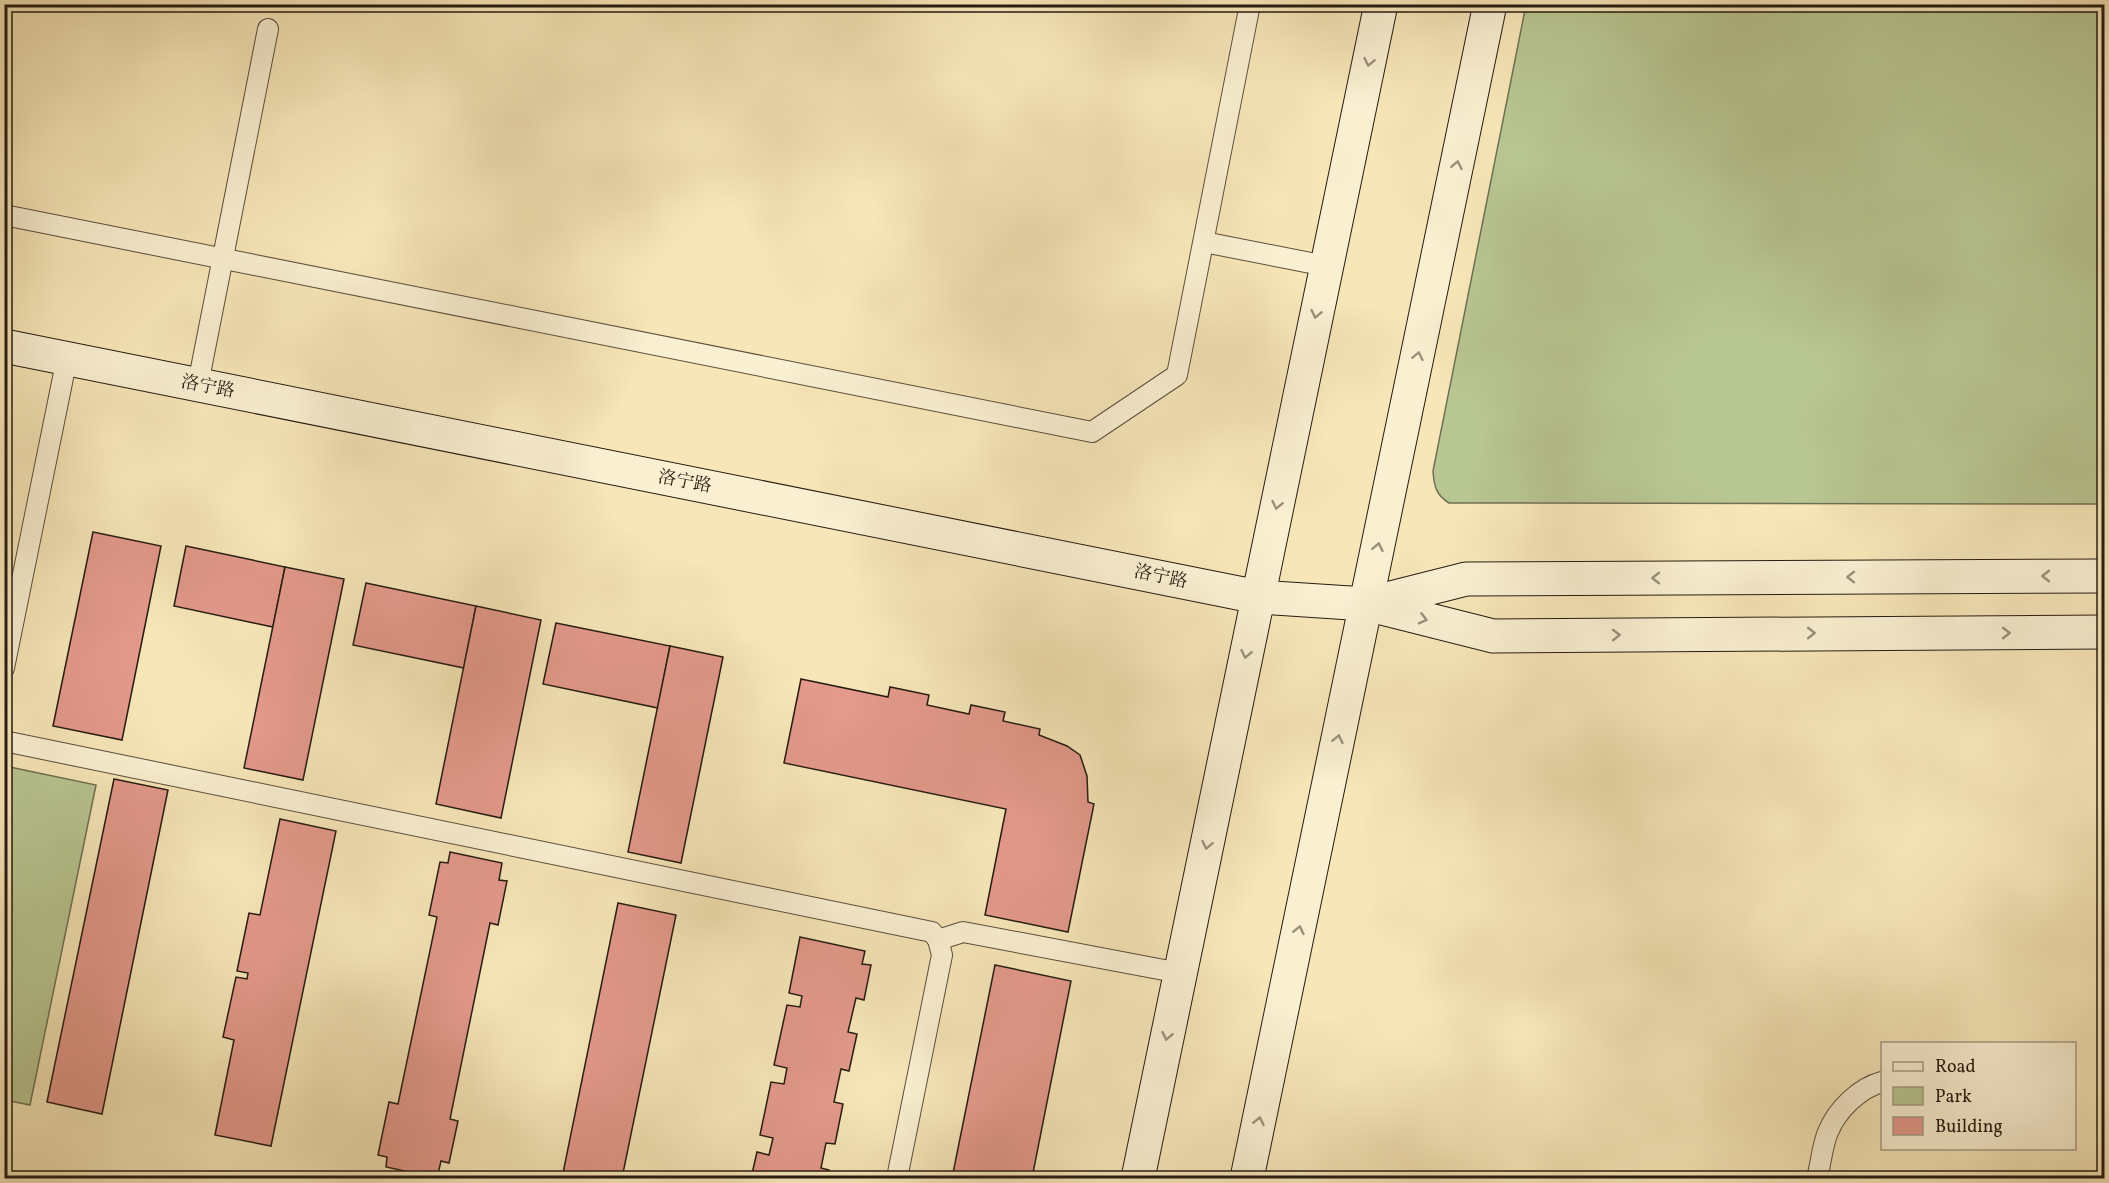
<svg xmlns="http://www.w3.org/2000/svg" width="2109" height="1183" viewBox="0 0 2109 1183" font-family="Vollkorn,'Noto Serif SC',serif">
	<rect width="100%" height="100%" fill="#f6e6b8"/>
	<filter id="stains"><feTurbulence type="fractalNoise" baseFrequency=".00333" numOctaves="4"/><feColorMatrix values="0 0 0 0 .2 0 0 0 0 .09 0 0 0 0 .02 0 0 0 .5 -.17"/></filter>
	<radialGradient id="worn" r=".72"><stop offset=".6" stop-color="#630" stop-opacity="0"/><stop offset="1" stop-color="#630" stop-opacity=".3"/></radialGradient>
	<g fill="#b8c692" stroke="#707052" stroke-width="1.5">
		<path d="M1526,5H2104V504L1449,503C1436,495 1434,486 1433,471Z"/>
		<polygon points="5,766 96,785 30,1105 5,1100"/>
	</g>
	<g fill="#e3998b" stroke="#271b11" stroke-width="1.5">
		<polygon points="93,532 161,546 122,740 53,726"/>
		<polygon points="186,546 285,567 273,627 174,606"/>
		<polygon points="285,567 344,579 303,780 244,768"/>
		<polygon points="366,583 476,606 464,668 353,645"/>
		<polygon points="476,606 541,620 501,818 436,804"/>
		<polygon points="556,623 670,646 658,708 543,684"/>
		<polygon points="670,646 723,657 681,863 628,852"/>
		<polygon points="801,679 888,697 890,687 929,695 927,705 969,714 971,705 1005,712 1003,721 1040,729 1039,735 1067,746 1080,755 1087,776 1088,802 1094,804 1068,932 985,915 1006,809 784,763"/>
		<polygon points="114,779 168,790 102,1114 47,1102"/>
		<polygon points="280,819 336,831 271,1146 215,1135 234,1040 223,1037 236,977 247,979 248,973 237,971 249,913 260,915"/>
		<polygon points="450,852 502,863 499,880 507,881 498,925 490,923 450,1119 458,1121 449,1163 441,1161 437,1178 386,1167 387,1157 378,1155 389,1102 398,1104 437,917 429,915 440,862 448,863"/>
		<polygon points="618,903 676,915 622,1178 562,1178"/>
		<polygon points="800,937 865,951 862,964 871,965 864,1000 856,998 848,1032 857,1034 849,1071 841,1069 834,1102 843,1104 835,1144 826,1143 821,1168 829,1170 828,1178 751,1178 757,1152 769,1155 773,1138 760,1135 771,1082 784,1084 787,1068 774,1065 787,1005 800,1007 802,996 789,993"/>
		<polygon points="995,965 1071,981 1032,1178 952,1178"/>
	</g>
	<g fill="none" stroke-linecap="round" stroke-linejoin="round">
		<g stroke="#5b4e3b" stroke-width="22">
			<g id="lane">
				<polyline points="4,215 1092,432 1177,375 1250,4"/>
				<polyline points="1204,242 1326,266"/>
				<polyline points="198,384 268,29"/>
				<polyline points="4,668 67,358"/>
				<polyline points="4,741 932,932 938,940 942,955 897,1178"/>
				<polyline points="938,940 963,932 1180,973"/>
				<path d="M1817,1178C1821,1164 1822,1146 1828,1132C1837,1110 1859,1088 1882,1082"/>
			</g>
		</g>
		<g stroke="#271b11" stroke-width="35">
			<g id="secondary">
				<polyline points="4,346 1258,597 1366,604 1493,636 2104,632"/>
				<polyline points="1371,603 1466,579 2104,576"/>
				<polyline points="1138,1178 1381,4"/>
				<polyline points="1247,1178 1490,4"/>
			</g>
		</g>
		<use href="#lane" stroke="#f9efd1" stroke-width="20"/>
		<use href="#secondary" stroke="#f9efd1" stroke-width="33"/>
	</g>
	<defs><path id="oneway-chevron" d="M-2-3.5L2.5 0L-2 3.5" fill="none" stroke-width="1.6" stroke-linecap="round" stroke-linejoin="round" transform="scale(1.5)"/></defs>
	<g stroke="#9a907b">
		<use href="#oneway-chevron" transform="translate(1369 62) rotate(102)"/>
		<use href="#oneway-chevron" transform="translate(1457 165) rotate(-78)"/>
		<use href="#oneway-chevron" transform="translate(1316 314) rotate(102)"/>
		<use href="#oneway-chevron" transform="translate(1418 356) rotate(-78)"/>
		<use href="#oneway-chevron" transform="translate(1277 505) rotate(102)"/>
		<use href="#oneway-chevron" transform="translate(1378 547) rotate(-78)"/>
		<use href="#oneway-chevron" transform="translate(2046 576) rotate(180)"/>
		<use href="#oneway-chevron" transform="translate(1851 577) rotate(180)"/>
		<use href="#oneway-chevron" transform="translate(1656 578) rotate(180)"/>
		<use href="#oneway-chevron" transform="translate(1423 619) rotate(14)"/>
		<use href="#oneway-chevron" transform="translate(1811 633)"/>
		<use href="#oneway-chevron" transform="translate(2006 633)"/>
		<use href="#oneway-chevron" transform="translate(1616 635) rotate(-1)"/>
		<use href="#oneway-chevron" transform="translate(1246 654) rotate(102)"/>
		<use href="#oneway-chevron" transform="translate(1338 739) rotate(-78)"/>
		<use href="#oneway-chevron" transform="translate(1207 845) rotate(102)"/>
		<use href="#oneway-chevron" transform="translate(1299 930) rotate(-78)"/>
		<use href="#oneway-chevron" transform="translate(1167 1036) rotate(102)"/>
		<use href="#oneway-chevron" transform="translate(1259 1121) rotate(-78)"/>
	</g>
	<g text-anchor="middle" stroke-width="6" stroke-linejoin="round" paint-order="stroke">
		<g font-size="18" fill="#271b11" stroke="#f9efd1">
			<text transform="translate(208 386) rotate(11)" y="6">洛宁路</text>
			<text transform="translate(685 481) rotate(11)" y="6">洛宁路</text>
			<text transform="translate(1161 576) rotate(12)" y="6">洛宁路</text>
		</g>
	</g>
	<rect width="2109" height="1183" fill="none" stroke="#f6e6b8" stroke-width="24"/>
	<rect x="6" y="6" width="2097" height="1171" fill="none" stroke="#271b11" stroke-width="3"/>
	<rect x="12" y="12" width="2085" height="1159" fill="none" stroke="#271b11" stroke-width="1.5"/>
	<rect x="1881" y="1042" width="195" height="108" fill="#f9efd1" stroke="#a59a84" stroke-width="1.5"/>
	<rect x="1893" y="1062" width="30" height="9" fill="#f9efd1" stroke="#a59a84" stroke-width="1.5"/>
	<text x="1935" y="1072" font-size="18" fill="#271b11">Road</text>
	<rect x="1893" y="1087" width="30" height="18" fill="#b8c692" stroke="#a59a84" stroke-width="1.5"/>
	<text x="1935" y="1102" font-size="18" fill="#271b11">Park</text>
	<rect x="1893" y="1117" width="30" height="18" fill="#e3998b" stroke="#a59a84" stroke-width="1.5"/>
	<text x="1935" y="1132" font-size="18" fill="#271b11">Building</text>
	<rect width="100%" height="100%" filter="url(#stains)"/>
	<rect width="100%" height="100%" fill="url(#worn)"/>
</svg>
